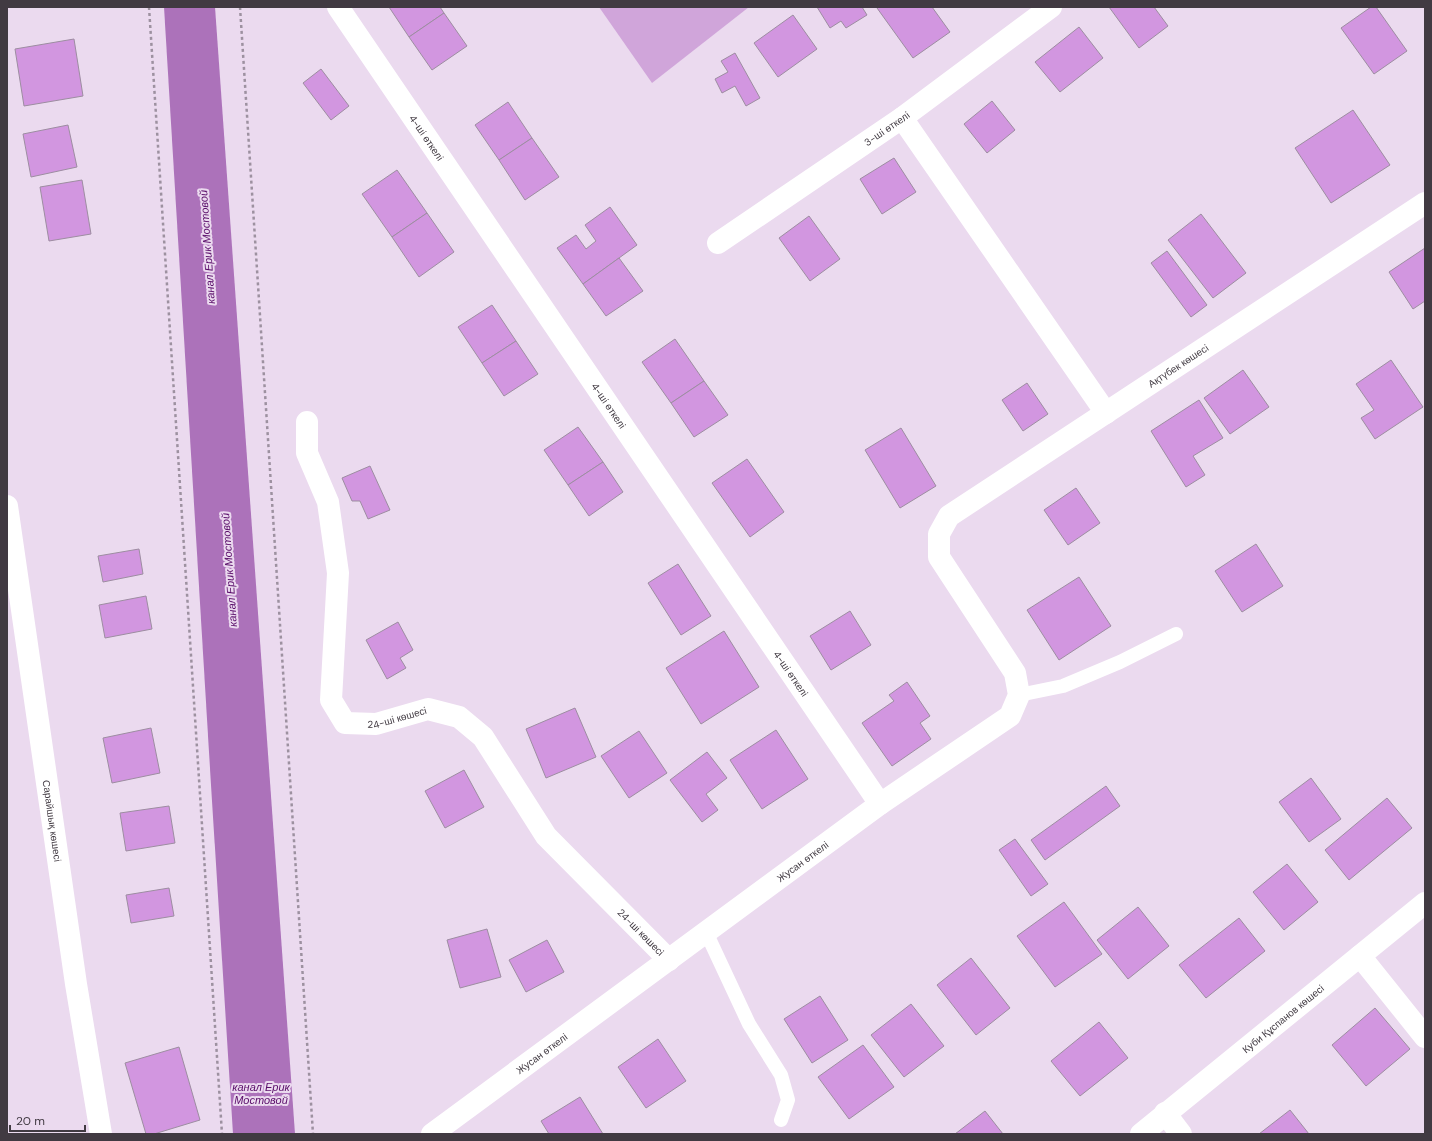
<svg xmlns="http://www.w3.org/2000/svg" width="1432" height="1141" viewBox="0 0 1432 1141" font-family="'DM Sans',sans-serif">
	<rect width="100%" height="100%" fill="#ebdaef"/>
	<polygon fill="#d0a5da" points="599,7 749,7 652,83"/>
	<polygon fill="#ac72ba" points="164,7 215,7 295,1134 233,1134 211,785"/>
	<g fill="#d296e0" stroke="#9d8da1">
		<polygon points="389,7 440,7 444,13 409,37"/>
		<polygon points="817,7 862,7 867,15 846,28 841,21 830,28"/>
		<polygon points="879,7 932,7 950,32 913,58 877,8"/>
		<polygon points="1109,7 1154,7 1168,26 1139,48"/>
		<polygon points="1371,7 1376,7 1407,51 1374,74 1341,28"/>
		<polygon points="444,13 467,46 432,70 409,37"/>
		<polygon points="793,15 817,49 778,77 754,43"/>
		<polygon points="1079,27 1103,58 1060,92 1035,62"/>
		<polygon points="74,39 83,96 24,106 15,49"/>
		<polygon points="735,53 760,98 746,106 735,86 722,93 715,79 728,72 721,61"/>
		<polygon points="321,69 349,106 331,120 303,83"/>
		<polygon points="992,101 1015,130 987,153 964,124"/>
		<polygon points="508,102 532,138 499,160 475,125"/>
		<polygon points="1353,110 1390,165 1331,203 1295,148"/>
		<polygon points="68,125 77,167 31,177 23,134"/>
		<polygon points="532,138 559,177 525,200 499,160"/>
		<polygon points="894,158 916,192 882,214 860,179"/>
		<polygon points="397,170 427,213 392,237 362,194"/>
		<polygon points="82,180 91,234 49,241 40,187"/>
		<polygon points="610,207 637,245 583,284 557,248 576,235 586,249 596,241 585,225"/>
		<polygon points="427,213 454,252 419,277 392,237"/>
		<polygon points="1201,214 1246,273 1213,298 1168,240"/>
		<polygon points="809,216 840,259 810,281 779,238"/>
		<polygon points="1425,248 1425,301 1413,309 1389,272"/>
		<polygon points="1167,251 1207,305 1191,317 1151,263"/>
		<polygon points="619,258 643,291 606,316 583,284"/>
		<polygon points="492,305 516,341 482,363 458,327"/>
		<polygon points="675,339 704,381 671,403 642,362"/>
		<polygon points="516,341 538,374 504,396 482,363"/>
		<polygon points="1391,360 1423,407 1375,439 1361,418 1374,410 1356,384"/>
		<polygon points="1243,370 1269,407 1230,434 1204,398"/>
		<polygon points="704,381 728,415 694,437 671,403"/>
		<polygon points="1027,383 1048,414 1023,431 1002,400"/>
		<polygon points="1199,400 1223,438 1193,456 1205,475 1186,487 1151,431"/>
		<polygon points="578,427 603,462 568,485 544,450"/>
		<polygon points="901,428 936,486 900,508 865,450"/>
		<polygon points="747,459 784,512 750,537 712,483"/>
		<polygon points="603,462 623,492 589,516 568,485"/>
		<polygon points="370,466 390,510 368,519 360,501 352,501 342,478"/>
		<polygon points="1076,488 1100,523 1068,545 1044,510"/>
		<polygon points="1256,544 1283,586 1242,612 1215,571"/>
		<polygon points="139,549 143,574 103,582 98,556"/>
		<polygon points="678,564 711,616 681,635 648,583"/>
		<polygon points="1079,577 1111,626 1059,660 1027,610"/>
		<polygon points="146,596 152,629 105,638 99,605"/>
		<polygon points="850,611 871,645 831,670 810,636"/>
		<polygon points="398,622 413,650 400,658 406,668 387,679 366,640"/>
		<polygon points="724,631 759,687 701,724 666,668"/>
		<polygon points="907,682 930,716 920,723 931,739 892,766 862,723 894,701 889,695"/>
		<polygon points="575,708 596,757 546,778 526,729"/>
		<polygon points="151,728 160,773 112,783 103,738"/>
		<polygon points="776,730 808,779 762,809 730,760"/>
		<polygon points="639,731 667,773 629,798 601,756"/>
		<polygon points="707,752 727,778 706,794 718,810 702,822 670,780"/>
		<polygon points="464,770 484,807 445,828 425,791"/>
		<polygon points="1311,778 1341,819 1309,842 1279,802"/>
		<polygon points="1106,786 1120,806 1045,860 1031,840"/>
		<polygon points="1387,798 1412,828 1349,880 1325,850"/>
		<polygon points="169,806 175,843 126,851 120,813"/>
		<polygon points="1015,839 1048,884 1031,896 999,850"/>
		<polygon points="1287,864 1318,902 1284,930 1253,892"/>
		<polygon points="169,888 174,916 131,923 126,895"/>
		<polygon points="1064,902 1102,954 1055,987 1017,936"/>
		<polygon points="1138,907 1169,946 1128,979 1097,940"/>
		<polygon points="1239,918 1265,951 1206,998 1179,965"/>
		<polygon points="487,929 501,977 460,988 447,940"/>
		<polygon points="547,940 564,972 526,992 509,960"/>
		<polygon points="971,958 1010,1008 976,1035 937,985"/>
		<polygon points="820,996 848,1040 812,1063 784,1019"/>
		<polygon points="911,1004 944,1046 904,1077 871,1035"/>
		<polygon points="1375,1008 1410,1049 1366,1086 1332,1045"/>
		<polygon points="1099,1022 1128,1058 1080,1096 1051,1061"/>
		<polygon points="658,1039 686,1081 646,1108 618,1067"/>
		<polygon points="863,1045 894,1087 849,1119 818,1077"/>
		<polygon points="179,1047 200,1120 154,1134 146,1134 125,1063"/>
		<polygon points="580,1097 603,1134 549,1134 541,1121"/>
		<polygon points="1290,1110 1309,1134 1259,1134"/>
		<polygon points="985,1111 1003,1134 955,1134"/>
	</g>
	<g fill="none" stroke-linecap="round" stroke-linejoin="round">
		<g stroke="#9d91a0" stroke-width="2.5" stroke-dasharray="3 3" stroke-linecap="butt">
			<polyline points="149,7 222,1134"/>
			<polyline points="240,7 313,1134"/>
		</g>
		<g stroke="#fff" stroke-width="14">
			<polyline points="1019,695 1063,686 1120,662 1176,634"/>
			<polyline points="706,932 749,1024 781,1075 788,1100 781,1120"/>
		</g>
		<g stroke="#fff" stroke-width="22">
			<path id="s1" d="M338,7L880,804"/>
			<polyline points="902,118 1106,413"/>
			<path id="s2" d="M718,243L902,118L1051,7"/>
			<path id="s3" d="M307,422V453L328,502L338,573L331,700L345,723L376,724L428,709L459,717L483,737L546,836L669,960"/>
			<path id="s4" d="M7,506L76,984L101,1134"/>
			<polyline points="1360,956 1425,1037"/>
			<polyline points="1165,1113 1181,1134"/>
			<path id="s5" d="M432,1134L880,804L1010,716L1019,695L1015,673L939,557V534L949,516L1425,203"/>
			<path id="s6" d="M1141,1134L1425,903"/>
		</g>
	</g>
	<g text-anchor="middle" stroke-width="4" stroke-linejoin="round" paint-order="stroke">
		<g font-size="10" fill="#413a42" stroke="#ebdaef">
			<text dy="4" stroke="none"><textPath href="#s2" startOffset="204">3-шi өткелi</textPath></text>
			<text dy="4" stroke="none"><textPath href="#s1" startOffset="158">4-шi өткелi</textPath></text>
			<text dy="4" stroke="none"><textPath href="#s5" startOffset="1215">Ақтүбек көшесi</textPath></text>
			<text dy="4" stroke="none"><textPath href="#s1" startOffset="482">4-шi өткелi</textPath></text>
			<text dy="4" stroke="none"><textPath href="#s1" startOffset="806">4-шi өткелi</textPath></text>
			<text dy="4" stroke="none"><textPath href="#s3" startOffset="363">24-ші көшесi</textPath></text>
			<text dy="4" stroke="none"><textPath href="#s4" startOffset="318">Сарайшық көшесі</textPath></text>
			<text dy="4" stroke="none"><textPath href="#s5" startOffset="460">Жусан өткелі</textPath></text>
			<text dy="4" stroke="none"><textPath href="#s3" startOffset="711">24-ші көшесi</textPath></text>
			<text dy="4" stroke="none"><textPath href="#s6" startOffset="183">Куби Құспанов көшесi</textPath></text>
			<text dy="4" stroke="none"><textPath href="#s5" startOffset="136">Жусан өткелі</textPath></text>
		</g>
		<g font-size="11" font-style="italic" fill="#590d69" stroke="#ebdaef">
			<text transform="translate(207 247) rotate(-94)" y="4">канал Ерик Мостовой</text>
			<text transform="translate(229 570) rotate(-94)" y="4">канал Ерик Мостовой</text>
			<text x="261" y="1091">канал Ерик<tspan x="261" dy="13">Мостовой</tspan></text>
		</g>
	</g>
	<rect width="1432" height="1141" fill="none" stroke="#413a42" stroke-width="16"/>
	<path d="M10 1125v6h75v-6" fill="none" stroke="#413a42" stroke-width="2"/>
	<text x="16" y="1125" font-size="12" fill="#413a42" stroke="#ebdaef" stroke-width="3" paint-order="stroke">20 m</text>
</svg>
